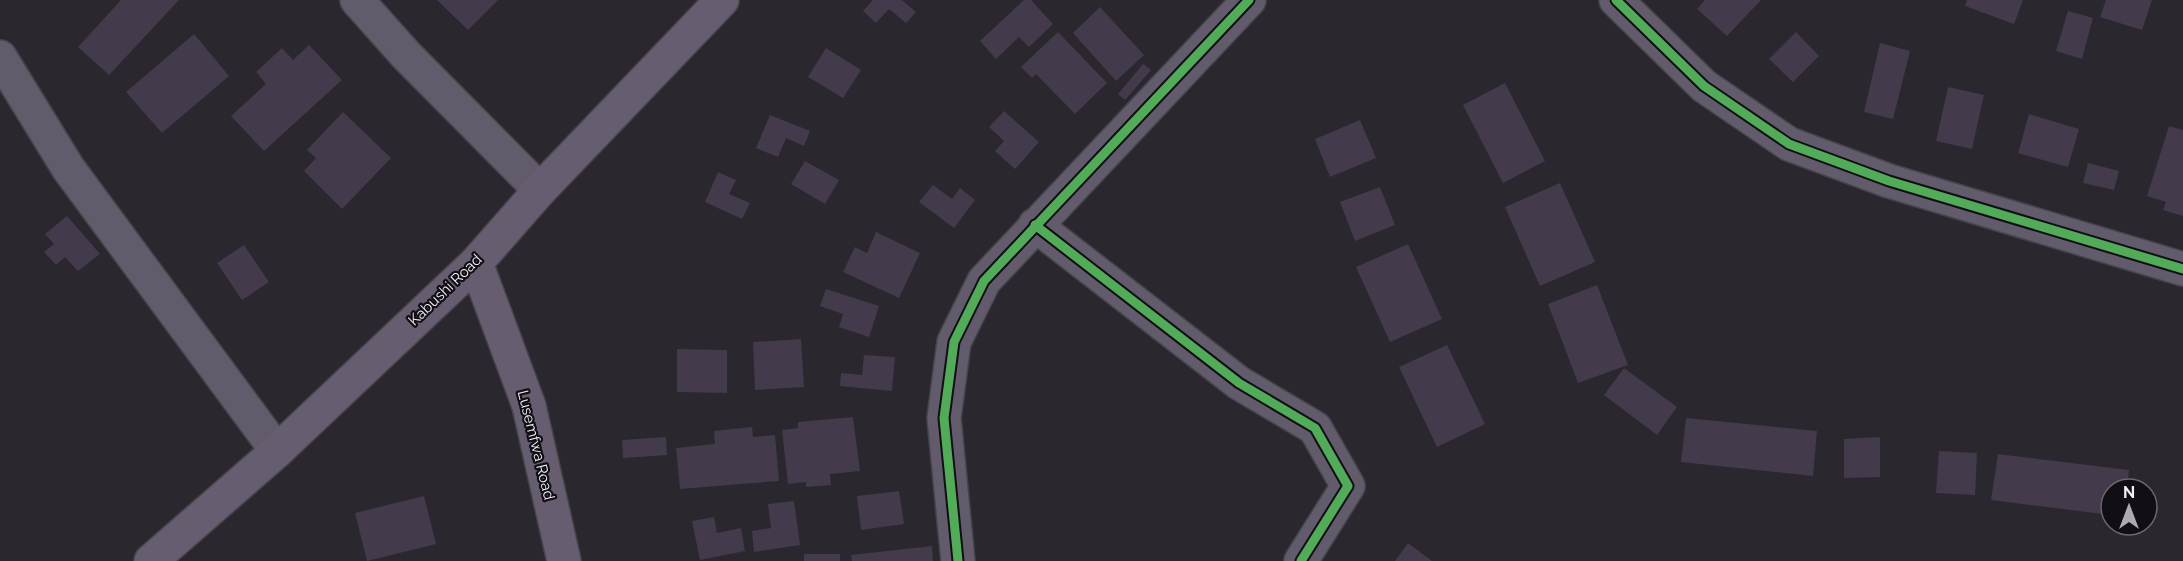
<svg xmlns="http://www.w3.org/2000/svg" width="2183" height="561" viewBox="0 0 2183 561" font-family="Raleway,sans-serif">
	<rect width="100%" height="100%" fill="#2a272e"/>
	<g fill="#433a4c">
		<polygon points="121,0 179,0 109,75 78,47"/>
		<polygon points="437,0 498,0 468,30"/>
		<polygon points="873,0 902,0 916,12 906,23 889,9 876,23 863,11"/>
		<polygon points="1024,0 1031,0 1053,24 1029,47 1019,37 996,59 980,41"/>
		<polygon points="1705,0 1761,0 1727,36 1697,9"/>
		<polygon points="1967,0 2023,0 2014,24 1965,6"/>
		<polygon points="2106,0 2152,0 2142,30 2100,17"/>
		<polygon points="1100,7 1144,55 1116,81 1073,33"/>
		<polygon points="2068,11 2093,18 2082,59 2056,51"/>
		<polygon points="1058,32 1107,83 1075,114 1036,74 1032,78 1021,67"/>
		<polygon points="1796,32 1819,56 1793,82 1769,59"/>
		<polygon points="194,34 229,76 162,133 126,92"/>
		<polygon points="1880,43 1910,51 1893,119 1864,112"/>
		<polygon points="309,45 342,80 264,151 231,116 266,84 256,72 282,48 293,60"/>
		<polygon points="826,48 861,70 843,98 808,77"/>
		<polygon points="1143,64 1151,70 1125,100 1118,94"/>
		<polygon points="1505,83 1545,161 1503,183 1463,105"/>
		<polygon points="1948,87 1984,95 1972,149 1936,141"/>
		<polygon points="1004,111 1039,142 1015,169 995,151 1004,141 989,127"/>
		<polygon points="343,112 391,158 342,209 304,171 316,158 307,150"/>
		<polygon points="2029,114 2079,129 2068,167 2018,153"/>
		<polygon points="770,115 810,131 804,146 786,138 778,157 756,148"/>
		<polygon points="1360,120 1376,158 1330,177 1315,139"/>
		<polygon points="2169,126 2183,130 2183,216 2163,210 2166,202 2147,196"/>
		<polygon points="805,161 839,180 825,204 791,184"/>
		<polygon points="2088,163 2119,171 2114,190 2083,183"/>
		<polygon points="718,172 736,180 729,194 750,203 742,219 705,202"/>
		<polygon points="1560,183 1595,262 1540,286 1505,207"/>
		<polygon points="933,185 952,199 960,188 975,200 954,228 919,202"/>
		<polygon points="1380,187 1395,225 1355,241 1340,202"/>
		<polygon points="67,216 100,254 78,271 65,257 56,265 44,252 54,244 45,234"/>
		<polygon points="876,232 920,253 899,298 843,272 855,247 867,253"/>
		<polygon points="1408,244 1442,319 1390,342 1356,267"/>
		<polygon points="244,245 269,282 242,300 217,263"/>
		<polygon points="1597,285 1628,365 1578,383 1548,304"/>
		<polygon points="826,289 879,306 869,337 839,327 843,314 820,306"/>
		<polygon points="801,339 804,387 755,390 753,342"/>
		<polygon points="1447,345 1485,424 1437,447 1399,367"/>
		<polygon points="677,349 727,350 727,393 677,392"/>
		<polygon points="864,355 895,357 892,391 840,386 841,373 862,375"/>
		<polygon points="1624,368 1677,407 1657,435 1604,395"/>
		<polygon points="853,417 860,471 830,474 831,485 806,487 806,482 788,484 782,430 798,428 798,422"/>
		<polygon points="1686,418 1817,431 1813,476 1681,462"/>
		<polygon points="752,427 753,437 775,435 779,481 680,489 676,448 715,444 714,431"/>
		<polygon points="666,437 667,455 623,458 622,440"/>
		<polygon points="1880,437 1880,477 1844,478 1844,439"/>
		<polygon points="1939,451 1977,453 1975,495 1936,493"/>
		<polygon points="1998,454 2129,470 2127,489 2111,489 2111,515 1991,500"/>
		<polygon points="899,491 904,524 861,530 857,496"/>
		<polygon points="424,496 436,544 367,561 355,513"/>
		<polygon points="794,501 800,545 754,552 752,531 771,528 768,504"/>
		<polygon points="714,517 717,533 741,528 745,551 700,560 692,521"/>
		<polygon points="1408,543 1432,561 1395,561"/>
		<polygon points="932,546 933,561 852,561 851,555"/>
		<rect x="804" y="554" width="36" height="7"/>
	</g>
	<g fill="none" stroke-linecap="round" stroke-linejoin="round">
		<g stroke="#46444a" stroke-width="36">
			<g id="street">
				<polyline points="357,0 406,55 540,190"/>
				<polyline points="1616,0 1704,86 1789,144 1889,181 2183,269"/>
				<polyline points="0,57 68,168 277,451"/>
				<polyline points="1035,225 1239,383 1315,428 1348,486 1301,561"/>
				<polyline points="958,561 944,418 954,342 984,281 1249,0"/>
			</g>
		</g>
		<g stroke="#46444a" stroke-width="36">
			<g id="secondary">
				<polyline points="476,263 529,406 564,561"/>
				<polyline points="151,561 277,451 476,263 540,190 722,0"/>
			</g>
		</g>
		<use href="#street" stroke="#625b6b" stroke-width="33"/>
		<use href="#secondary" stroke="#665d71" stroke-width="33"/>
		<g stroke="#110e14" stroke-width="13">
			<g id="cycleway">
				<polyline points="1616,0 1704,86 1789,144 1889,181 2183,269"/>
				<polyline points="1035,225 1239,383 1315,428 1348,486 1301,561"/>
				<polyline points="958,561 944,418 954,342 984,281 1249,0"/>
			</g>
		</g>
		<use href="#cycleway" stroke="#51ab58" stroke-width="9"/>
	</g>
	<g text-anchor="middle" stroke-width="4.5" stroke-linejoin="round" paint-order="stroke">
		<g font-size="15" fill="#f3f0f9" stroke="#110e14">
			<text transform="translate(445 290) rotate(-44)" y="5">Kabushi Road</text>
			<text transform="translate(536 445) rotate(76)" y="5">Lusemfwa Road</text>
		</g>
	</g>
	<g transform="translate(2129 507)"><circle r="28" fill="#110e14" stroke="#6b6870" stroke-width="1.5"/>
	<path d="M0-4.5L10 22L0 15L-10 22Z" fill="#adaab2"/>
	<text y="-9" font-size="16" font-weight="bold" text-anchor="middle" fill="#f3f0f9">N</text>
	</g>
</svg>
